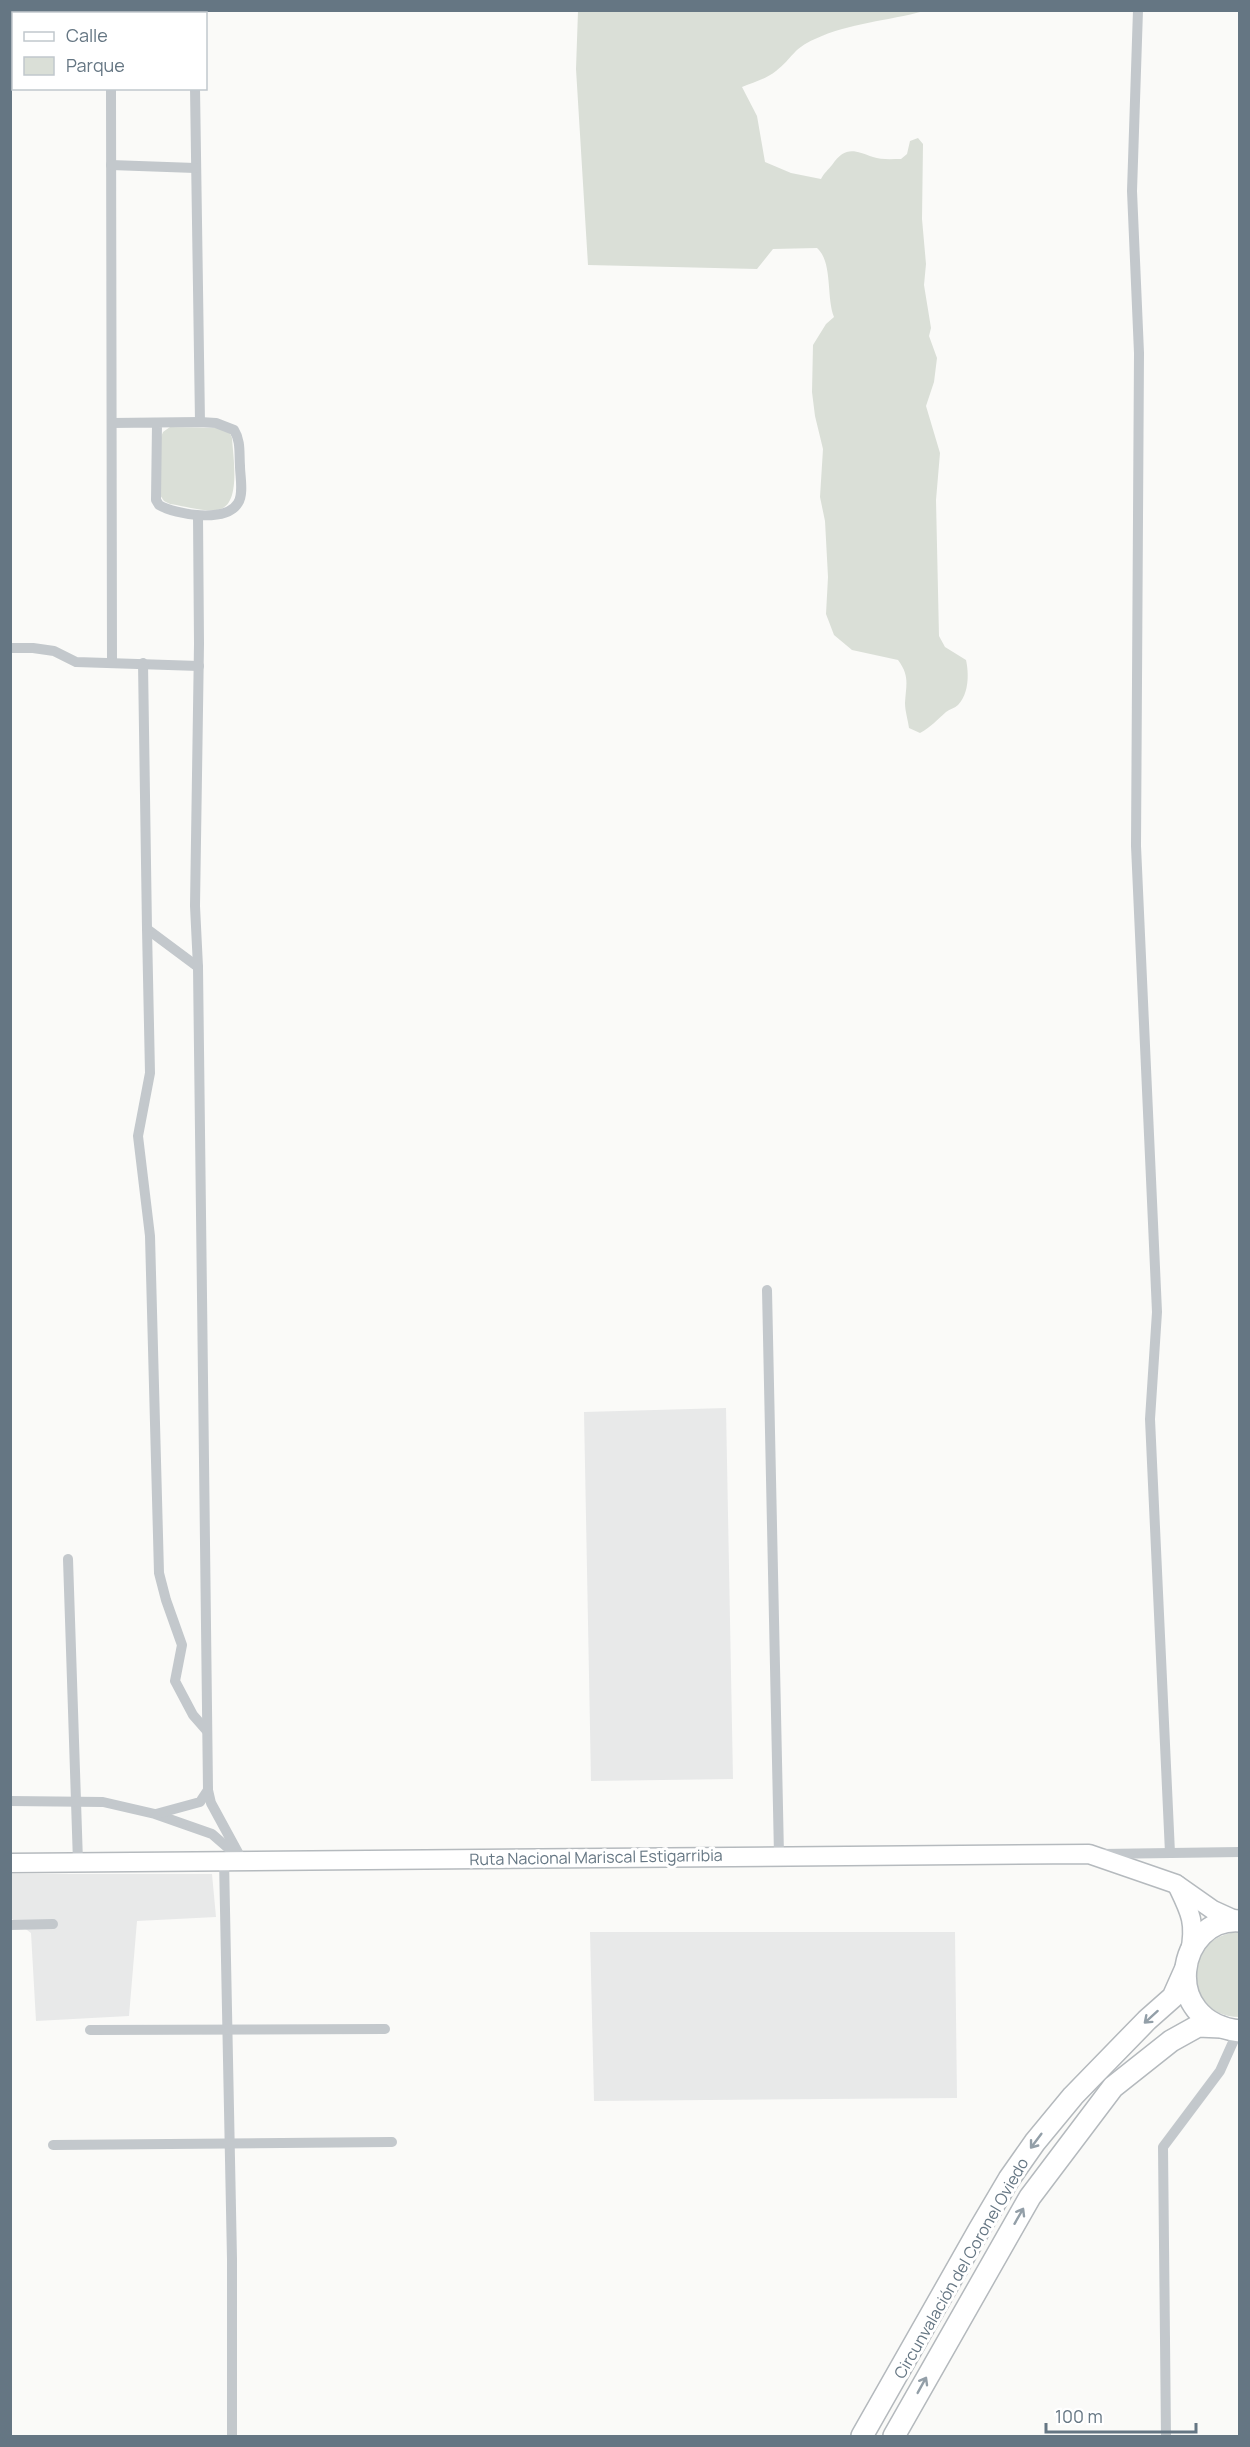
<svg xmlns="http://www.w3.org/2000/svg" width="1250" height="2447" viewBox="0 0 1250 2447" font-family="Manrope,sans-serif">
	<rect width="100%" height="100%" fill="#fafaf8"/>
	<g fill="#e8e9e9">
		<polygon points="726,1408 733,1779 591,1781 584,1412"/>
		<polygon points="11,1874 212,1874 216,1917 137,1921 129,2016 36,2021 31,1933 11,1918"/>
		<polygon points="590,1932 955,1932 957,2098 594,2101"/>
	</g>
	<g fill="#dadfd7">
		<path d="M578,11H924C888,21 849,23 815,39C792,49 793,58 776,71C766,79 754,82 742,87L757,116L765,162L791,173L821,179C824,173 828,170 832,165C845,146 854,150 873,157C881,160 892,159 901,159L907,154L910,141L918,138L923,144L922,219L926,264L924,285L931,328L929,336L937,358L934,382L926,406L940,453L936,500L939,636L945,647L966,660C969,673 969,694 958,705C955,708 950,709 946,712C937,720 931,727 920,733L909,728C908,720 905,711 905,703C906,685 910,676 898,660L852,650L834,635L826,614L828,577L825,521L820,497L823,449L815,416L812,392L813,345L826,324L834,317C826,297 833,262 817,248L773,249L757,269L588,265L576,69Z"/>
		<path d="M170,427L221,428L229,431L232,438C233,457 242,507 217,510C205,512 183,506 170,504L164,501L160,495L161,437L163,432Z"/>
		<path d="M1239,1932V2017C1181,2016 1180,1936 1239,1932Z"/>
	</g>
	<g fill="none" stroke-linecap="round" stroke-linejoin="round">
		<g stroke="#b5babe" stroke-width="21">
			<g id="primary">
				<polyline points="10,1863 1089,1854 1176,1884 1213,1910 1235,1920"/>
				<path d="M1177,1885C1190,1912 1196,1922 1190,1952"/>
			</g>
		</g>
		<g stroke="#b4b9bd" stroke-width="24">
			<g id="highway">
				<path d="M1240,1921C1177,1916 1158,2022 1240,2031"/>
				<polyline points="862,2436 979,2230 1009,2179 1035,2142 1073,2096 1147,2020 1173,1997 1185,1970"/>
				<polyline points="894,2436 1030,2197 1113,2087 1171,2041 1198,2026 1221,2027"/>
			</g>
		</g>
		<g stroke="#c3c8cc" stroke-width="10">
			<polyline points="111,10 111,14"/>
			<polyline points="195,10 195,14"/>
			<polyline points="1138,10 1132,191 1139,353 1136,846 1157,1312 1150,1419 1170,1853"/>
			<polyline points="111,88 112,663"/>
			<polyline points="195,88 200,422"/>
			<polyline points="111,165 195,168"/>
			<path d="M112,423L200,422L216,423L234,430C241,441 239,453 240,466C240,476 244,494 238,503C226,523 176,515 159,505L156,500L157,424"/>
			<polyline points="198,516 199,644 195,906 198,967 208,1790 211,1803 242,1860"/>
			<polyline points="10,648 33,648 54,651 76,662 199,666"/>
			<polyline points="143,663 147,929 198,967"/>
			<polyline points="147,929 150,1073 138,1136 150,1236 159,1573 166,1600 182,1645 175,1681 193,1715 207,1731"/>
			<polyline points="767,1290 779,1855"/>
			<polyline points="68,1559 78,1862"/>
			<polyline points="10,1801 103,1802 155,1814 212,1834 235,1854"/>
			<polyline points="156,1814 200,1802 208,1790"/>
			<polyline points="1102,1854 1240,1852"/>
			<polyline points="224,1860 232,2259 232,2436"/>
			<polyline points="10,1925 53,1924"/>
			<polyline points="90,2030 385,2029"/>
			<polyline points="53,2145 392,2142"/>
			<polyline points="1166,2436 1163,2147 1220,2071 1238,2031"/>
		</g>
		<use href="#primary" stroke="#fff" stroke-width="18"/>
		<use href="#highway" stroke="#fff" stroke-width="21"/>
	</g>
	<defs><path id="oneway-shaft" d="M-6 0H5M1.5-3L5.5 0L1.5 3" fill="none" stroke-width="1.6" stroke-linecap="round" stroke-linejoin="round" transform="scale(1.5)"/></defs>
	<g stroke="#939fa8">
		<use href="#oneway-shaft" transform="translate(1151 2017) rotate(138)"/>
		<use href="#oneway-shaft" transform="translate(1036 2141) rotate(127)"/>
		<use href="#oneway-shaft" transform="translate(1019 2216) rotate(-60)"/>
		<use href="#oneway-shaft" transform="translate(922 2385) rotate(-61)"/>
	</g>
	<g text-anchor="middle" stroke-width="6" stroke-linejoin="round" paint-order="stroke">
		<g font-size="16" fill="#657683" stroke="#fff">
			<text transform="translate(596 1857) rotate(-1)" y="6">Ruta Nacional Mariscal Estigarribia</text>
			<text transform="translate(961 2268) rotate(-60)" y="6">Circunvalación del Coronel Oviedo</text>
		</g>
	</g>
	<rect width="1250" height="2447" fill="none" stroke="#657683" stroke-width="24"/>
	<rect x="12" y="12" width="195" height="78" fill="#ffffff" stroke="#c1c8cd" stroke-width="1.5"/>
	<rect x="24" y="32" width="30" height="9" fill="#ffffff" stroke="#c1c8cd" stroke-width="1.5"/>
	<text x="66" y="42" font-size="18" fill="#657683">Calle</text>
	<rect x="24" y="57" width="30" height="18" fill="#dadfd7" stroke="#c1c8cd" stroke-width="1.5"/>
	<text x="66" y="72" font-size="18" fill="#657683">Parque</text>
	<path d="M1046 2423v9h150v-9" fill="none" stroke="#657683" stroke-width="3"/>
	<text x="1055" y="2423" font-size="18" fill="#657683" stroke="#ffffff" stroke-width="4.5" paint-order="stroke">100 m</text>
</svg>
